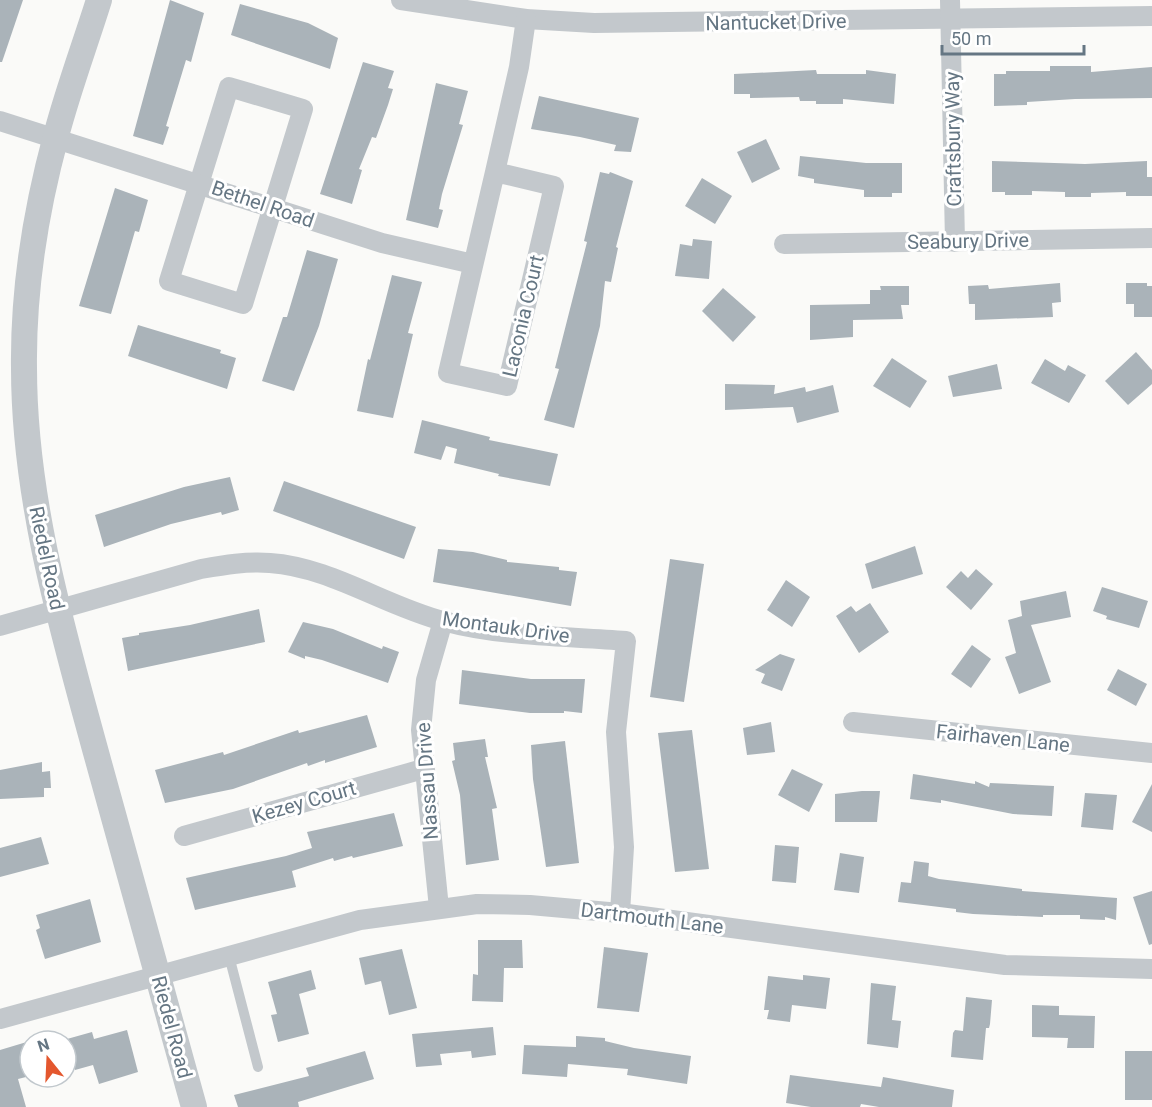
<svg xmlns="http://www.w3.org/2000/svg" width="1152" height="1107" viewBox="0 0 1152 1107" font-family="Roboto,sans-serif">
	<rect width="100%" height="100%" fill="#fafaf8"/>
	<g fill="#aab3b9">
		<polygon points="0,0 23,0 2,62 0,62"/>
		<polygon points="170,0 204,13 191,62 186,60 166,126 169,127 163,145 133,136"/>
		<polygon points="240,4 308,23 338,38 330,69 231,35"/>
		<polygon points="363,62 394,71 388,88 393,89 388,105 376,138 372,137 359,169 362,170 352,204 320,194"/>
		<polygon points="1050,66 1091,66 1091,72 1152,67 1152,98 1075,99 1027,102 1027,105 994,106 994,74 1006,74 1006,71 1050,71"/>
		<polygon points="816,70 817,74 866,74 866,70 896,74 894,104 843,99 843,104 816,104 816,101 800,101 799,97 750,98 750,94 734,94 734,74"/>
		<polygon points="436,83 468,91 459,124 463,125 442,194 439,209 443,210 438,228 406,220"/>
		<polygon points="539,96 639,118 631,152 614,151 616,145 580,137 531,129"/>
		<polygon points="766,139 780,169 752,183 737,152"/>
		<polygon points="800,156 866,163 902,163 902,193 892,193 892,197 864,197 864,190 814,183 814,179 798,176"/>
		<polygon points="992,161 1085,164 1147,161 1147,177 1152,177 1152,196 1126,196 1126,192 1091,193 1091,197 1065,197 1065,192 1032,191 1032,195 1005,195 1005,192 992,192"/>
		<polygon points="600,172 609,174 610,172 633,181 616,247 618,248 611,282 605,281 600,326 574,428 544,420 559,369 555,368 587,242 584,241"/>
		<polygon points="702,178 732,196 715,224 685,206"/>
		<polygon points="115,188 148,200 139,232 135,231 111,314 79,306"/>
		<polygon points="693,239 712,241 709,279 675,276 680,244 692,246"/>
		<polygon points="307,250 338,259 319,326 294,391 262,381 283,317 287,317"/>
		<polygon points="392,275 422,282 408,333 413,334 393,418 357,411 368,359 370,360"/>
		<polygon points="1060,283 1061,302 1052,303 1053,317 975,320 975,304 969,304 968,286 988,285 989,289"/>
		<polygon points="1126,283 1147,283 1147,286 1152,286 1152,317 1134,317 1134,304 1126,304"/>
		<polygon points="880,286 909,286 909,305 901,305 903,319 853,320 853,337 810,340 810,305 870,304 870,290 881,290"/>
		<polygon points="723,288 756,317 733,342 702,311"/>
		<polygon points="138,325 221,350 220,353 236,358 227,389 128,356"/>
		<polygon points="1136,352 1152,370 1152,384 1128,405 1105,381"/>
		<polygon points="892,358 927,381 910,408 873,386"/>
		<polygon points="1045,359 1065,371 1068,365 1086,375 1069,403 1031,383"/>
		<polygon points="997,364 1002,389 953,397 948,376"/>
		<polygon points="725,384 775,385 774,394 805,387 806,392 833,385 839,412 797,423 793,407 725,410"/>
		<polygon points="422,420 490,437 489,440 558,454 550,486 498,476 499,474 454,463 457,449 446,446 441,460 414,453"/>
		<polygon points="230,477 239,510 222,515 221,512 171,524 104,547 95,515 184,487"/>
		<polygon points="284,481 416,527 404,559 273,511"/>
		<polygon points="915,546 923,574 872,589 865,564"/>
		<polygon points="438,549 473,552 507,560 507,562 559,567 559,570 577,572 571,606 433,582"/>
		<polygon points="670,559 704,564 684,702 650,697"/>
		<polygon points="976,569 993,584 971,610 946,587 961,571 968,578"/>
		<polygon points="786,580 810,597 792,627 767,610"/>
		<polygon points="1102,587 1148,601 1139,628 1106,619 1107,616 1093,611"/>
		<polygon points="1066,591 1071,617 1031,625 1051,682 1019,694 1005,657 1016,653 1008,620 1022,616 1020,601"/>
		<polygon points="870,603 889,632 859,653 836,616 851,606 856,612"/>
		<polygon points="259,609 265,642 128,671 122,638 139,635 139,633 190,625"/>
		<polygon points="303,622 333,629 382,649 383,646 399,652 388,683 322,660 305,656 305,659 288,652"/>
		<polygon points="972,645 991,659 971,688 951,674"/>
		<polygon points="780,654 795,659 782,691 761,683 765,674 755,670"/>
		<polygon points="1118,669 1147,684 1136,706 1107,690"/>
		<polygon points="462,670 531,679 585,679 582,713 564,711 564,713 530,713 459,704"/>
		<polygon points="367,715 377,747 325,763 325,760 308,766 307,763 233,789 165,803 155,770 223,752 224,755 298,730 299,733"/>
		<polygon points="771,722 775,752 747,755 743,728"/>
		<polygon points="692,730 709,869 675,872 658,733"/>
		<polygon points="485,739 488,757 485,757 497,808 492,809 499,860 466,865 460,795 452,761 455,760 453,743"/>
		<polygon points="565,741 579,863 546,867 533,779 531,745"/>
		<polygon points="42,762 42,772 50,771 51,788 44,788 44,797 0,799 0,770"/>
		<polygon points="792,769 823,784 809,812 778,795"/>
		<polygon points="913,774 975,784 975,781 989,787 990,783 1054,786 1052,816 1013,814 941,800 941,803 910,799"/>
		<polygon points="1152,784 1152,832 1132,822"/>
		<polygon points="862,791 880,791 877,822 835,822 835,794"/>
		<polygon points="1085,793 1117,795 1113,830 1081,827"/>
		<polygon points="394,813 403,846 353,858 352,856 334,861 333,858 292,871 296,887 195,910 186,878 286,856 312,848 307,832"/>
		<polygon points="41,837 49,864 0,877 0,848"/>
		<polygon points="775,845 799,847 796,883 772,881"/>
		<polygon points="840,853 864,857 859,893 834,890"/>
		<polygon points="914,861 929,863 928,876 939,879 1022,889 1022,891 1117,898 1116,920 1105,917 1105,920 1080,919 1080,915 1043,915 1043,917 973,914 956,912 956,909 898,902 901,882 911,883"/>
		<polygon points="1152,891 1152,944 1149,945 1133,897"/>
		<polygon points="90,899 101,942 45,959 36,930 40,928 36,915"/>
		<polygon points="478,940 522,940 523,968 504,968 503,1002 472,1001 473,974 478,975"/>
		<polygon points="604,947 648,953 639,1012 597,1008"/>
		<polygon points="402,949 417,1008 389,1015 381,981 365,985 359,958"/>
		<polygon points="311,970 316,989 299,994 309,1034 278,1042 271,1015 277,1014 268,982"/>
		<polygon points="803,975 830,978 826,1009 792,1005 790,1022 767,1019 769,1010 764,1010 768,976 803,980"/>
		<polygon points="871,983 896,986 892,1020 901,1021 898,1048 867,1044"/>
		<polygon points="966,997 992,1000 990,1024 989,1028 986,1028 983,1060 951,1057 953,1033 955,1030 963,1031"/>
		<polygon points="1032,1005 1059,1006 1059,1015 1095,1016 1094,1048 1067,1048 1068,1038 1032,1037"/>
		<polygon points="493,1027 496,1055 472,1058 471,1051 440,1054 442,1065 416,1067 412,1034"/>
		<polygon points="127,1030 138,1072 99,1084 93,1065 75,1070 67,1039 92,1032 94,1039"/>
		<polygon points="576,1036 605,1038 605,1041 634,1048 691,1056 687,1084 627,1075 628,1069 568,1064 567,1077 522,1074 524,1045 576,1047"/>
		<polygon points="30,1041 30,1076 18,1079 26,1107 0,1107 0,1050"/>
		<polygon points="365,1051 374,1079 298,1102 299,1107 238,1107 234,1095 309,1076 306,1068"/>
		<rect x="1125" y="1051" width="27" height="49"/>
		<polygon points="790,1075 881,1087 883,1077 954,1090 952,1107 879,1107 861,1104 860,1107 811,1107 786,1103"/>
	</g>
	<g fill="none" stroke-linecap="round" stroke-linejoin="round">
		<polyline stroke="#c3c8cc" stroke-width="10" points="229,956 258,1067"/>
		<g stroke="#c3c8cc" stroke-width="20">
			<polyline points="401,0 526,19 594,23 1152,16"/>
			<polyline points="950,0 955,242"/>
			<polygon points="229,87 303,109 243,304 169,281"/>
			<polyline points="0,121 382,243 473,264"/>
			<polyline points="495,172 448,373 507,386 554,186 495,172 519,67 526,19"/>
			<polyline points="784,244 1152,238"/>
			<path d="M0,626L201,569C224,565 247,561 270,563C330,567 385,606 443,621C502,637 566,636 626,641L616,732L624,847L620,913"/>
			<polyline points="853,722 1152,753"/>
			<polyline points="184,836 423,769"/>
			<polyline points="439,908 421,730 426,680 443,621"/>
			<polyline points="0,1019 360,920 477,904 530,905 620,913 1005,965 1152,969"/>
		</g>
		<path stroke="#c3c8cc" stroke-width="26" d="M99,0C85,45 68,90 56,136C36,210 23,292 24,368C24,499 61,624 95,749C128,868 161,988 194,1107"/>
	</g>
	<g text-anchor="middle" stroke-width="6" stroke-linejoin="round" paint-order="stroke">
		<g font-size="20" fill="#657683" stroke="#fff">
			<text transform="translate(776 22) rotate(-1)" y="7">Nantucket Drive</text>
			<text transform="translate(953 139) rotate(-91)" y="7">Craftsbury Way</text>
			<text transform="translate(263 204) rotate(19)" y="7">Bethel Road</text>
			<text transform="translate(968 241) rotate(-1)" y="7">Seabury Drive</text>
			<text transform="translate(523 316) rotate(-77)" y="7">Laconia Court</text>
			<text transform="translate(47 558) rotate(78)" y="7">Riedel Road</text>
			<text transform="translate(506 627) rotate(8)" y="7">Montauk Drive</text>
			<text transform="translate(1003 738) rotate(6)" y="7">Fairhaven Lane</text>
			<text transform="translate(427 781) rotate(-94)" y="7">Nassau Drive</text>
			<text transform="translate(304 802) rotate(-16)" y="7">Kezey Court</text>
			<text transform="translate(652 918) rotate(7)" y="7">Dartmouth Lane</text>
			<text transform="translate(172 1027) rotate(75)" y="7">Riedel Road</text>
		</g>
	</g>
	<g transform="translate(48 1059) rotate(342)"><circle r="28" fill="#ffffff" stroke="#c1c8cd" stroke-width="1.5"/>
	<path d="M0-4.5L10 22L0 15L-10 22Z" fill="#e4572e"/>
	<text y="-9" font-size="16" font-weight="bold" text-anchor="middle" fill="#657683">N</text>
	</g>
	<path d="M942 45v9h142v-9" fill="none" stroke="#657683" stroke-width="3"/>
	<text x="951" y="45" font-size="18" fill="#657683" stroke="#ffffff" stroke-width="4.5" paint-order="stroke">50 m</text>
</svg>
